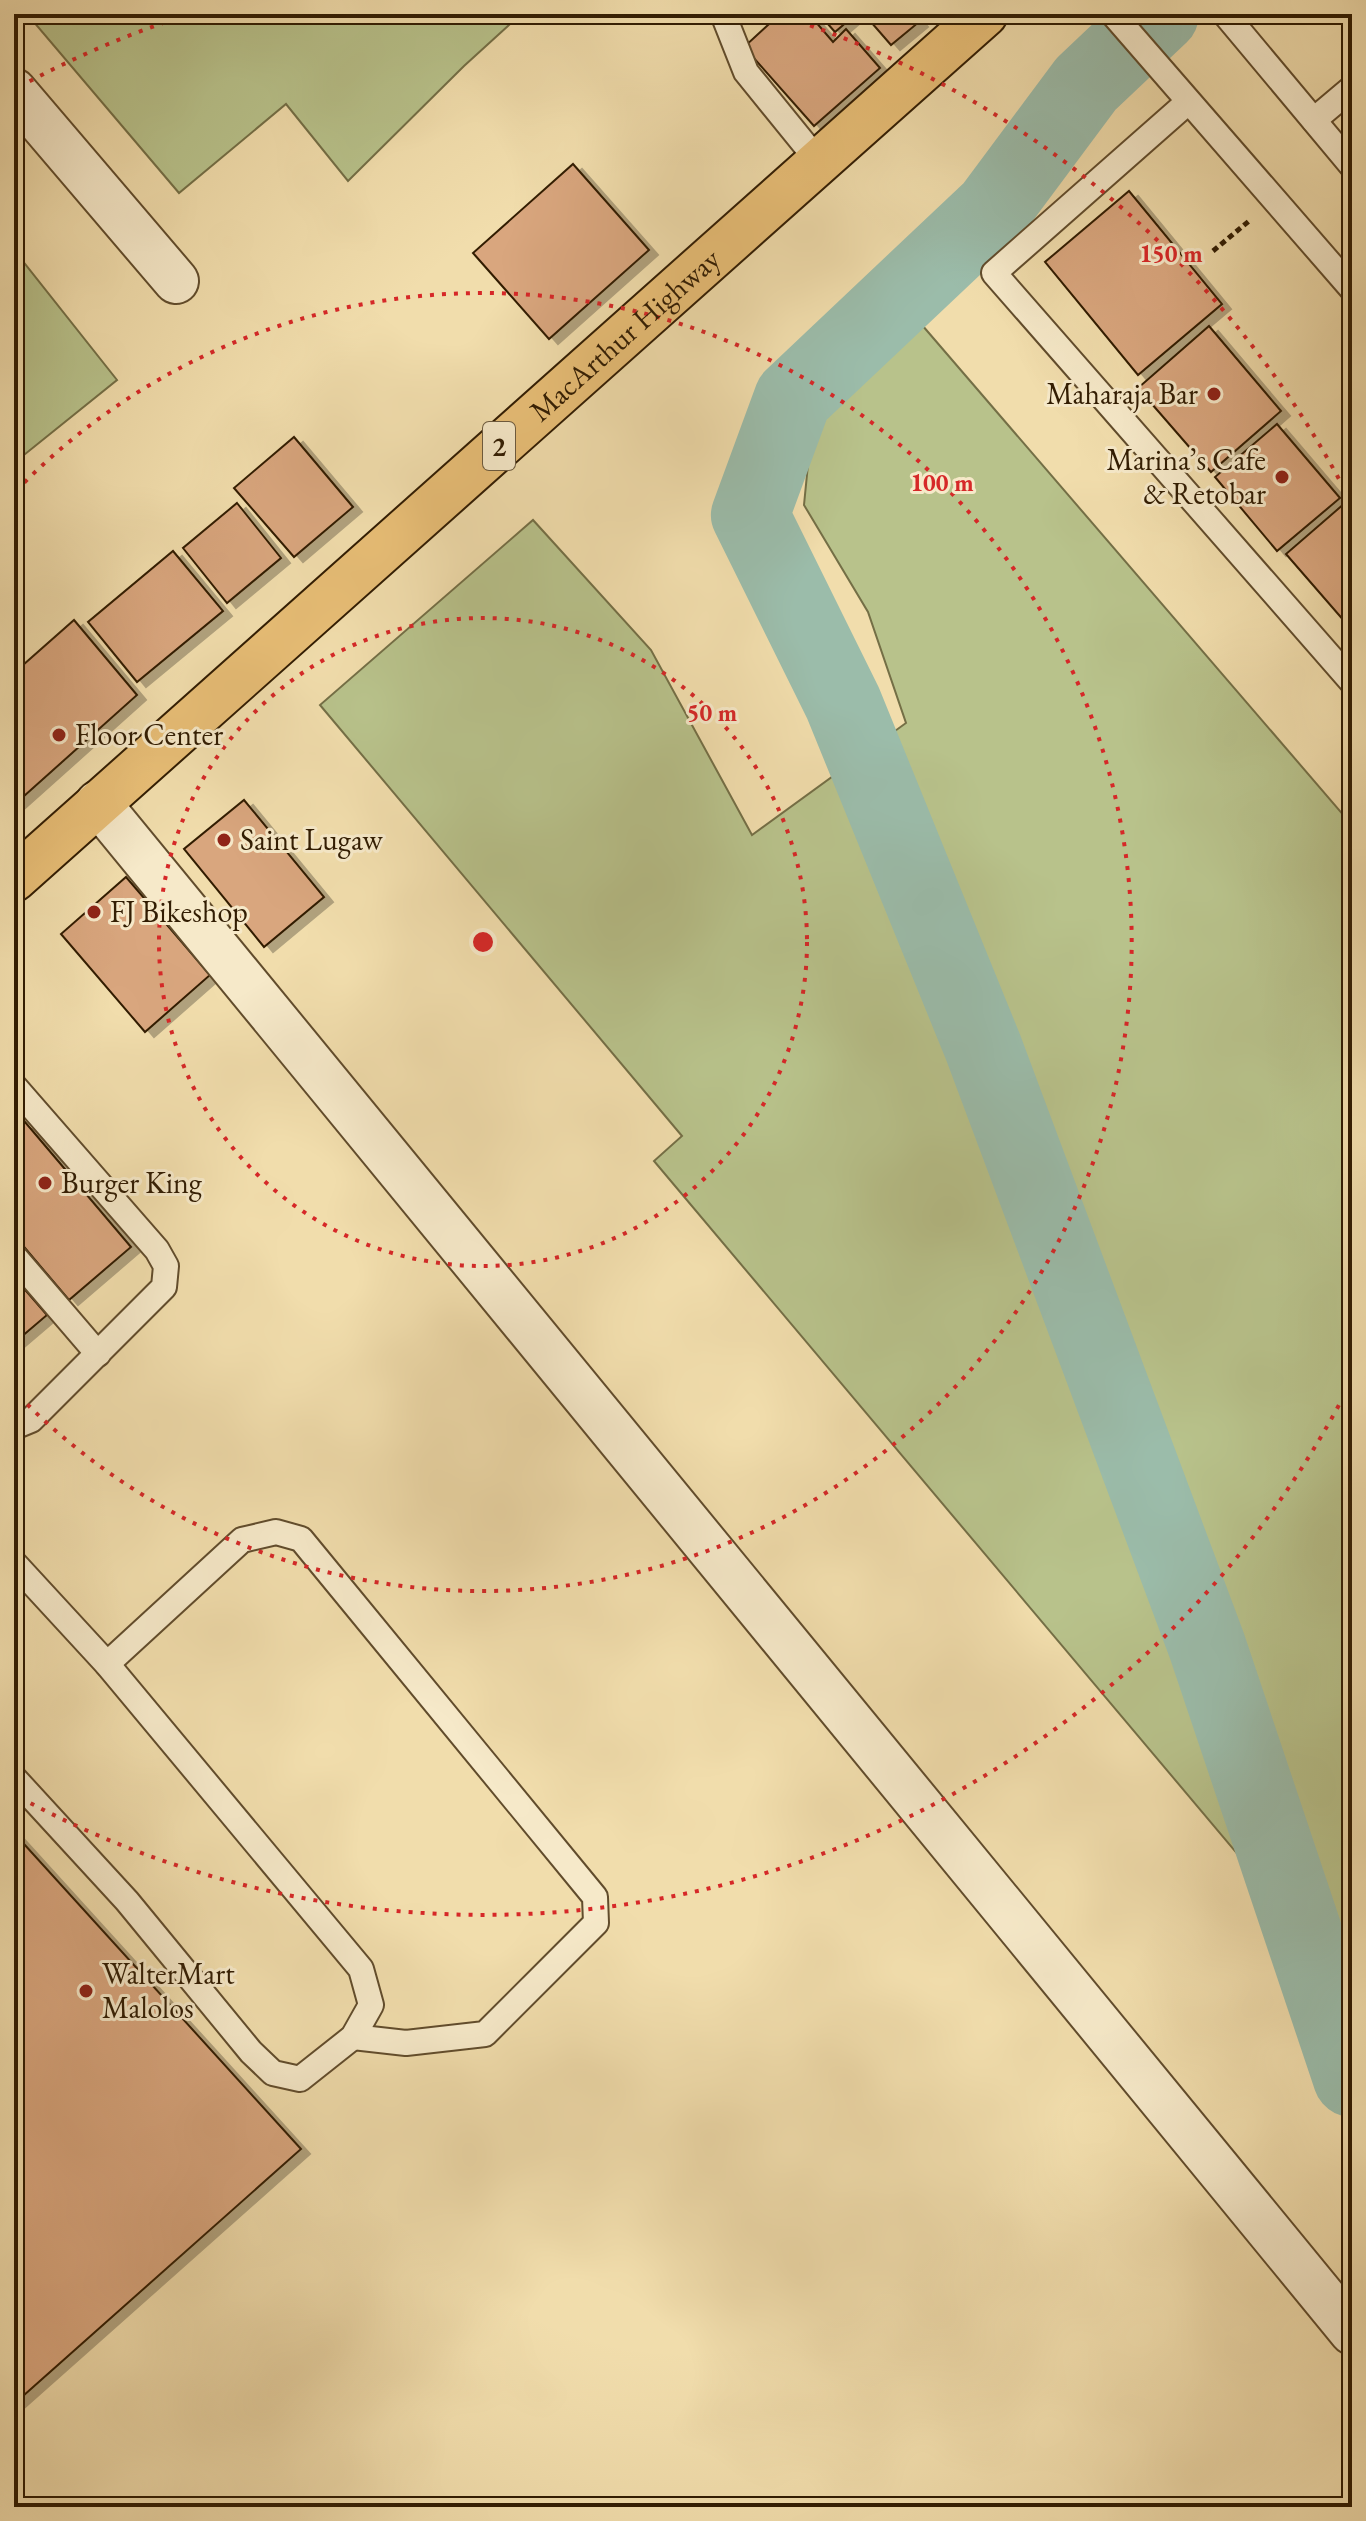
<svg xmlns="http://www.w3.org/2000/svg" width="1366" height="2521" viewBox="0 0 1366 2521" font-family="'EB Garamond',serif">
	<defs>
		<filter id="shadow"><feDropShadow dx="9" dy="5" stdDeviation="0" flood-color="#0004"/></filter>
	</defs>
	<rect width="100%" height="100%" fill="#f1ddac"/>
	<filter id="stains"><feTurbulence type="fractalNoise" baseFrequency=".0025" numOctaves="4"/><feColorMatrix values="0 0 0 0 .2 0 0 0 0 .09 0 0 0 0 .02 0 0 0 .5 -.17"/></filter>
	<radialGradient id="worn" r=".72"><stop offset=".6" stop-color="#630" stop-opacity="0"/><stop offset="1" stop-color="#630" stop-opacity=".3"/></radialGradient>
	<g fill="#b8c28b" stroke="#746f46" stroke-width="2">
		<polygon points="27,14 521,14 464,66 348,181 286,104 179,193"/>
		<polygon points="14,250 117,380 14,463"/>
		<polygon points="916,318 1352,825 1352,1990 654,1161 682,1136 320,705 533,520 651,650 752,835 906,723 868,612 804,505 811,434"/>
	</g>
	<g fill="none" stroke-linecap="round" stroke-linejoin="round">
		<polyline stroke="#9bbcaa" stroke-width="78" points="1160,14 1086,84 993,209 793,398 750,515 843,703 983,1047 1207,1646 1352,2078"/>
	</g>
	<g fill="#d9a67e" stroke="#311c02" stroke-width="2" filter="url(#shadow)">
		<polygon points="780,14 809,14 833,42 846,29 880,68 814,126 744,47"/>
		<polygon points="819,14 856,14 835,32"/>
		<polygon points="864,14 912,14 919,22 891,45"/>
		<polygon points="573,164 649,250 549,339 473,253"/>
		<polygon points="1129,191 1222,304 1138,375 1045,262"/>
		<polygon points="1209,326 1281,411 1211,472 1138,388"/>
		<polygon points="1277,424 1340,498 1277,551 1215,477"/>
		<polygon points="294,437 353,507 294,557 234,488"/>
		<polygon points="237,503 281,558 227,603 183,548"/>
		<polygon points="1345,503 1352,511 1352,630 1286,554"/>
		<polygon points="173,551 223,611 137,682 88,622"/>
		<polygon points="74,620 137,695 14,805 14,673"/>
		<polygon points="244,800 324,897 264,947 184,849"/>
		<polygon points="126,877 210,975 145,1032 61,934"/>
		<polygon points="25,1122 131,1247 69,1300 14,1235 14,1132"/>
		<polygon points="14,1277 47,1315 14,1343"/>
		<polygon points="14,1833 301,2149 14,2404"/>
	</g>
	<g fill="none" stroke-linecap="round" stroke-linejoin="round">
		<g stroke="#614c2c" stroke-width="28">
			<g id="service">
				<polyline points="723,14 746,72 819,162"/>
				<polyline points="1113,14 1352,289"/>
				<polyline points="1225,14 1352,166"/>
				<polyline points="1188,102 994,273 1352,682"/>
				<polyline points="1314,120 1352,88"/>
				<polyline points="14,1086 157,1250 166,1266 164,1287 31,1420 14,1427"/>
				<polyline points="14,1256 98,1354"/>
				<polyline points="14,1563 107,1664 361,1969 371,2005 353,2037 300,2079 273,2073 251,2052 127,1901 14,1778"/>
				<polyline points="107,1664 242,1540 276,1532 301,1539 595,1897 596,1923 485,2034 406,2043 353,2037"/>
			</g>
		</g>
		<g stroke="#614c2c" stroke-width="48">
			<g id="minor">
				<polyline points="14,91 176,281"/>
				<polyline points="98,803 1352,2332"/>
			</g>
		</g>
		<g stroke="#311c02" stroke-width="48">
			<g id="trunk">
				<path id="s1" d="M14,879L985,14"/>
			</g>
		</g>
		<polyline stroke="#311c02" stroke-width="5" stroke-dasharray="6 4" stroke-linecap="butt" points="1213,251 1249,221"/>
		<use href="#service" stroke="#f6e9c9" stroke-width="24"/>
		<use href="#minor" stroke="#f6e9c9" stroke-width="44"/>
		<use href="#trunk" stroke="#e8be76" stroke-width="44"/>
	</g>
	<g fill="none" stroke="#d62828" stroke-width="4" stroke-dasharray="4 8">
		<circle cx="483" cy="942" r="324"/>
		<path d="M16 491A649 649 0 1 1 16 1393"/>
		<path d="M1350 1384A973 973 0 0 1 19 1797M19 87A973 973 0 0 1 190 14M776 14A973 973 0 0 1 1350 500"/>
	</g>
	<g fill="#8f2418" stroke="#f6e9c9" stroke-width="3">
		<circle cx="1214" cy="394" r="8"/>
		<circle cx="1282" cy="477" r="8"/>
		<circle cx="59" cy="735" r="8"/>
		<circle cx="224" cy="840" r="8"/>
		<circle cx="94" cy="912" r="8"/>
		<circle cx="45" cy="1183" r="8"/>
		<circle cx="86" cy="1991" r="8"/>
	</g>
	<g text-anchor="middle" stroke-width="6" stroke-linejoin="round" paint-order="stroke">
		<rect fill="#f6e9c9" stroke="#6c5a3e" stroke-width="2" x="483" y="422" width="32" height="48" rx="6"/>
		<g font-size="28" font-weight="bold" fill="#311c02">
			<text x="499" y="456">2</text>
		</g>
		<g font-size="30" fill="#311c02" stroke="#f6e9c9">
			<text dy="10" stroke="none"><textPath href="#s1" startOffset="818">MacArthur Highway</textPath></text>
		</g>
		<g font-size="30" fill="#311c02" stroke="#f6e9c9" text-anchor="start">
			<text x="1198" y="404" text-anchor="end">Maharaja Bar</text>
			<text x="1266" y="470" text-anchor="end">Marina’s Cafe<tspan x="1266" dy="34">&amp; Retobar</tspan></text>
			<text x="75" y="745">Floor Center</text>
			<text x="240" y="850">Saint Lugaw</text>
			<text x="110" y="922">FJ Bikeshop</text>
			<text x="61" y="1193">Burger King</text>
			<text x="102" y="1984">WalterMart<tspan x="102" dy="34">Malolos</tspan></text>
		</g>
	</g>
	<circle cx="483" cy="942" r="12" fill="#d62828" stroke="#f6e9c9" stroke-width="4"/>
	<g font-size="24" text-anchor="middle" font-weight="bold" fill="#d62828" stroke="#f6e9c9" stroke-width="6" stroke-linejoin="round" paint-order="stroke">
		<text x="1171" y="262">150 m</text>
		<text x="942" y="491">100 m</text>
		<text x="712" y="721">50 m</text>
	</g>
	<rect width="1366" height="2521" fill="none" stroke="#f1ddac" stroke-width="48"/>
	<rect x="16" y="16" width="1334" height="2489" fill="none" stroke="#311c02" stroke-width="4"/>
	<rect x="24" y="24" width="1318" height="2473" fill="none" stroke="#311c02" stroke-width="2"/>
	<rect width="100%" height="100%" filter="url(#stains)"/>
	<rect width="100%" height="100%" fill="url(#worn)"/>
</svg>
